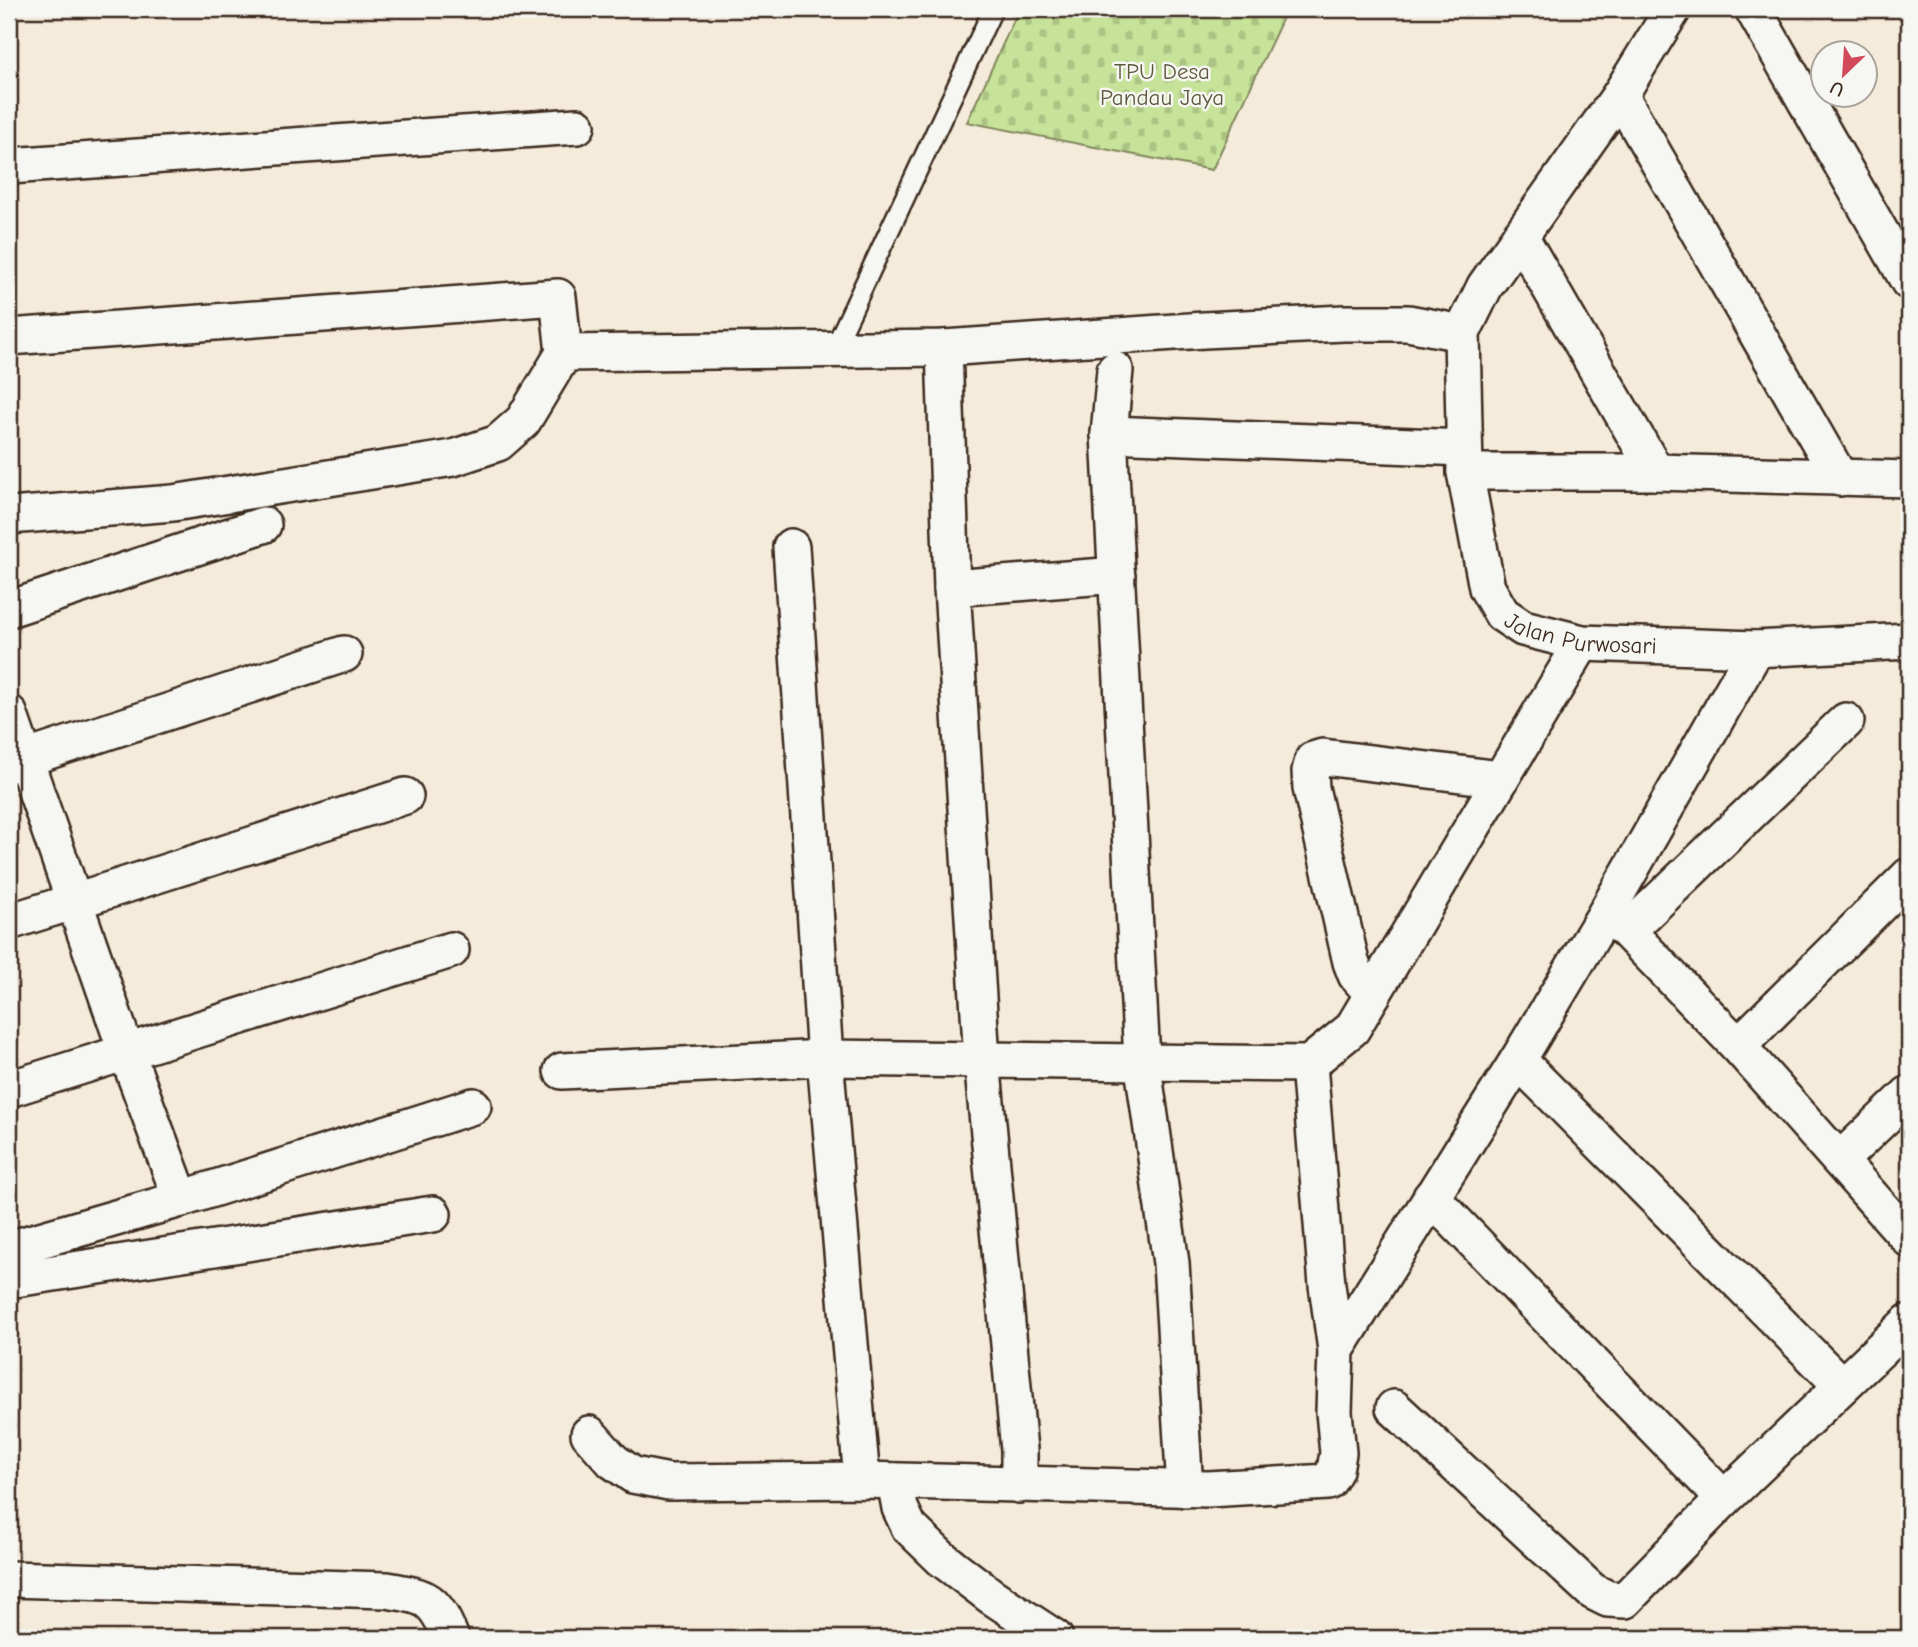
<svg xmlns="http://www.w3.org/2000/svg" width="1918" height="1647" viewBox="0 0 1918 1647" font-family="'Comic Neue',sans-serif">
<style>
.cemetery{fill:url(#cemetery-stones);stroke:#81865c;stroke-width:2}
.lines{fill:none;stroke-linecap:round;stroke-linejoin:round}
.lane-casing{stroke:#3b2a1e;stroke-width:23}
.street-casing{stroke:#3b2a1e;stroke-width:40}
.lane{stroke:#f6f6f2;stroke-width:18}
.street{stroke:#f6f6f2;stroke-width:35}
.labels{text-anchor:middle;stroke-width:5;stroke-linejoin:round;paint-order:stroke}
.park-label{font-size:23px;fill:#5e583d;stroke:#f6f6f2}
.street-label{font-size:23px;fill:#3b2a1e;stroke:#f6f6f2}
</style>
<defs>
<pattern id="cemetery-stones" width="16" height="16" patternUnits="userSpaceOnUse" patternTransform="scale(1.75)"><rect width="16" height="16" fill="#c7e39a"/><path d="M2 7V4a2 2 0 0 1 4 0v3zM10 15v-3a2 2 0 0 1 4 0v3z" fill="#acc384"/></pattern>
</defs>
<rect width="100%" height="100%" fill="#f4ebda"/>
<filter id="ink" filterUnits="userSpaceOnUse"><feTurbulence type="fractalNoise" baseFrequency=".0143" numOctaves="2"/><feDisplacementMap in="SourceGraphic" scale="14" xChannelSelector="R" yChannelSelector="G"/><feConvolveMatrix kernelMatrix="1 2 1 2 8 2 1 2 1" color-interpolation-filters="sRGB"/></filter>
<g filter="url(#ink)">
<polygon class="cemetery" points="1019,9 1287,9 1212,170 967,122"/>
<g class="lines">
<g class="lane-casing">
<polyline id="lane" points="834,349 993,9"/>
</g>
<g class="street-casing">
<g id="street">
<path id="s1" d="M1673 9 1620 95 1485 286 1462 333 1465 472 1487 588 1502 614 1523 628 1582 643 1756 649 1909 641"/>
<polyline points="1753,9 1909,282"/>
<polyline points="1620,95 1840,478"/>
<polyline points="9,166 577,126"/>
<polyline points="1520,236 1656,472"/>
<polyline points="9,337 558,297 564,353"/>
<polyline points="944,348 952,588 982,1060 1019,1450 1019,1485"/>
<polyline points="1115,370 1109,434 1142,1060 1171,1263 1185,1489"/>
<polyline points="1109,434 1464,448"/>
<polyline points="1465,472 1656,472 1909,479"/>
<polyline points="9,516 173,503 453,458 498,443 523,421 564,353 944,348 1204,330 1344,323 1408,323 1462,333"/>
<polyline points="791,547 825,1058 862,1480"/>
<polyline points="952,588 1117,575"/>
<polyline points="9,609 263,525"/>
<polyline points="9,713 126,1051 181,1199"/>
<polyline points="9,764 344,654"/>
<polyline points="1606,913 1627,931 1738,1046 1909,1239"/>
<polyline points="9,922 405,796"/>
<polyline points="1627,931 1846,721"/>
<polyline points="1373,994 1356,975 1351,962 1311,788 1310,771 1313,760 1323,757 1501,779"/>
<polyline points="1738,1046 1909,876"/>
<polyline points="1518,1060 1842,1386"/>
<polyline points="1309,1064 1327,1285 1336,1350"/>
<polyline points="562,1071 825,1058 1309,1064 1352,1029 1582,643"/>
<polyline points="9,1089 451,950"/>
<polyline points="1840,1160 1909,1094"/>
<polyline points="1431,1197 1724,1499"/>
<polyline points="9,1249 181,1199 473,1106"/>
<polyline points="9,1280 433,1214"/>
<polyline points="1394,1408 1592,1591 1608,1599 1625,1600 1724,1499 1909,1322"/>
<polyline points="589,1434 613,1461 633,1475 669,1482 862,1480 1208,1489 1328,1482 1335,1470 1338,1453 1334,1412 1336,1350 1518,1060 1606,913 1756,649"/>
<polyline points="895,1481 900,1508 909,1527 941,1558 991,1596 1055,1638"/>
<path d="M9 1579 387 1590C429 1597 434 1598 451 1638"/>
</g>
</g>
<use href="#lane" class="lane"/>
<use href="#street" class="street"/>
</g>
</g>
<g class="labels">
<g class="park-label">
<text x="1162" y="79">TPU Desa<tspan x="1162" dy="26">Pandau Jaya</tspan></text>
</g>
<g class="street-label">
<text dy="8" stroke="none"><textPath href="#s1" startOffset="758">Jalan Purwosari</textPath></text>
</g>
</g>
<rect width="1918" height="1647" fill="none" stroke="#f6f6f2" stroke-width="35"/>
<rect x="18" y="18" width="1883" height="1612" fill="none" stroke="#3b2a1e" stroke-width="2.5" filter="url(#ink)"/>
<g transform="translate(1844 74) rotate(205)"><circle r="33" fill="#f6f6f2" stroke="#aba49d" stroke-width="2"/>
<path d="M0-5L12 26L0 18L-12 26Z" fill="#d1495b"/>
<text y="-10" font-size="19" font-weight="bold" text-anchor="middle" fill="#3b2a1e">U</text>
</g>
</svg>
